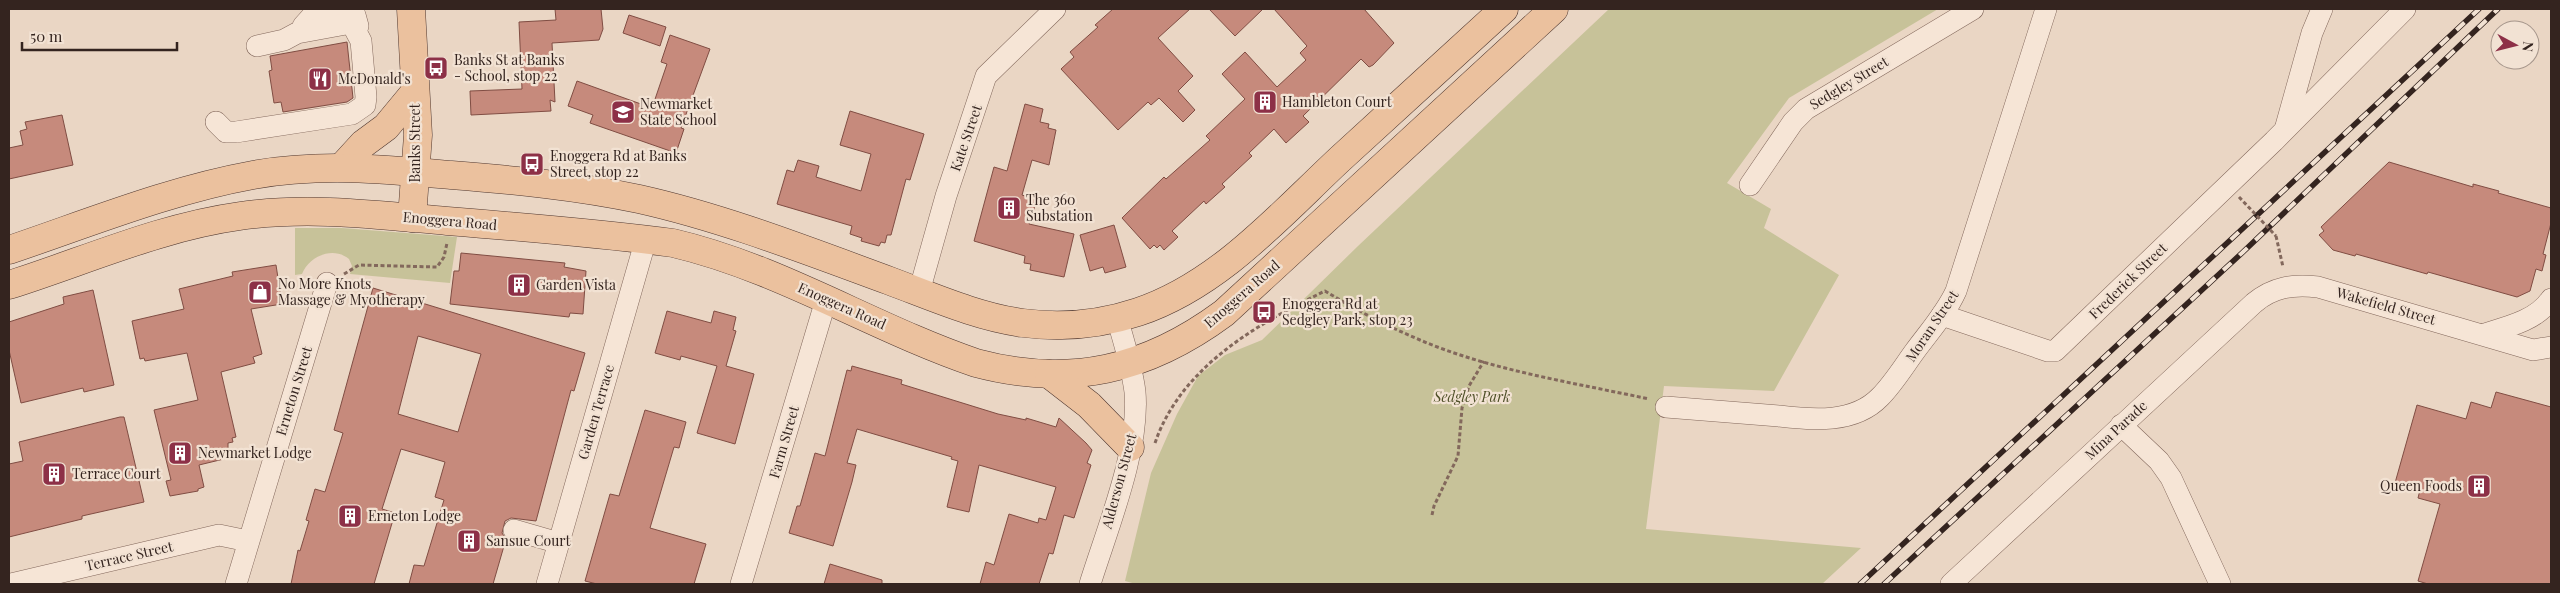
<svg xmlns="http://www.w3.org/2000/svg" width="2560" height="593" viewBox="0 0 2560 593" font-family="'Playfair Display',serif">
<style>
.green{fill:#c7c299}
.building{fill:#c68a7c;stroke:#804d43;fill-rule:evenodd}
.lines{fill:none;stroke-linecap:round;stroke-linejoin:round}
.minor-casing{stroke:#83685c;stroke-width:22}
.major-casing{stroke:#513830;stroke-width:29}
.path{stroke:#83685c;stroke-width:3;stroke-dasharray:4 2.5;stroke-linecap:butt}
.minor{stroke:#f6e5d6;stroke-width:21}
.major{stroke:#ebc19e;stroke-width:28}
.rail-casing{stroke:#34241f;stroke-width:5.5}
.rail{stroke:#f2e2d3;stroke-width:4;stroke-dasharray:11;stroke-linecap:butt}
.path-bridge{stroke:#83685c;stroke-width:3;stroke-dasharray:4 2.5;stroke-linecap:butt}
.labels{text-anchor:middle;stroke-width:4.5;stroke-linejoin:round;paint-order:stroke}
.poi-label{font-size:14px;fill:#34241f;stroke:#f2e2d3;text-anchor:start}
.street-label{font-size:14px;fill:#34241f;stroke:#f2e2d3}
.park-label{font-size:14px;font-style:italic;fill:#4e4f27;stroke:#f2e2d3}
</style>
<rect width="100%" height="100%" fill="#ead6c4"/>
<g class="green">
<polygon points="1609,9 1938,9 1789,98 1727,183 1771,209 1764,228 1839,275 1774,391 1664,386 1646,529 1861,548 1822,584 1136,584 1125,581 1151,473 1177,414 1198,376 1225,355 1262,340 1358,246"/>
<path d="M295 228H342L457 237 450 283 350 274 352 266 349 259C333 246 309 256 302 274L295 275Z"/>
</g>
<g class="building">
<polygon points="555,9 601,9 603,29 599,40 552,43 555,102 550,100 551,111 471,115 470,91 522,89 519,22 556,20"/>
<polygon points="1113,9 1190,9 1158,38 1193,76 1178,91 1195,110 1183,122 1159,98 1151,105 1148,102 1118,130 1061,69 1074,57 1070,52 1098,27 1095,25"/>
<polygon points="1209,9 1263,9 1235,36"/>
<polygon points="1274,9 1364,9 1394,43 1373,65 1369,67 1361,59 1303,116 1309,122 1286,143 1274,129 1249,153 1252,156 1222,184 1225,187 1206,204 1204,201 1172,231 1178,237 1164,250 1160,245 1157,248 1154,245 1150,249 1122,218 1164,177 1166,179 1210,140 1206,136 1245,99 1222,74 1245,52 1277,87 1306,60 1300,53 1307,46"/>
<polygon points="629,15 666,27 660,46 623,33"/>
<polygon points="670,35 710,49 681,128 684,129 676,153 590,123 593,115 568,106 577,81 652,108 667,64 661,62"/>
<polygon points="347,42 353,98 347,102 283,112 281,102 274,103 269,71 272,70 270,56"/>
<polygon points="1025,104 1043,109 1040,122 1049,124 1048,128 1056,130 1049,165 1032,160 1022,195 1037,200 1029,224 1074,234 1064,277 1030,270 1031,264 1024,263 1025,256 974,241 994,167 1007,171"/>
<polygon points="850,111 924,134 910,180 906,179 891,235 887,235 885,243 881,242 879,246 861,241 862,238 850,234 852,226 777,204 787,170 794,172 798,160 819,166 816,177 861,191 871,154 840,145"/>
<polygon points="62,115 73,165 9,179 9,148 23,145 20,131 27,129 25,122"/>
<polygon points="2389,162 2473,187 2473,184 2499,191 2498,193 2551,208 2551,223 2543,254 2546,255 2542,271 2536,269 2530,291 2517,297 2428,272 2427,274 2356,254 2355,256 2333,250 2319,235 2324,231 2321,227"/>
<polygon points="1114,225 1126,267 1105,273 1103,267 1090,271 1080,235"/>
<polygon points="461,253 565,263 564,267 586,271 583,314 570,313 569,317 450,304 454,271 459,271"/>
<polygon points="276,265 282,304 251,309 262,354 253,357 255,363 221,372 236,437 232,438 233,442 228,443 228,458 199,465 204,487 198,489 198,491 170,496 166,481 171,480 154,410 198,400 187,353 145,361 144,358 140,359 132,321 184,309 179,289 233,276 232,272"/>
<path d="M373 288 585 353 574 391 571 390 536 521 511 518 505 521 502 533 506 539 493 584H409L414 565 424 566 444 500 435 497 445 462 401 449 382 509 395 513 374 584H291L298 550 300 551 309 521 306 520 315 489 325 492 343 433 334 430ZM418 336 481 354 458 432 398 414Z"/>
<polygon points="93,290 114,385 84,392 83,388 21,403 9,350 9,322 64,304 63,297"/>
<polygon points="667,311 711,323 714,311 736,317 733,330 736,331 726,366 754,374 735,444 697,433 717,366 681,356 680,360 655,353"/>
<polygon points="852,366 902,380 901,384 998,414 1026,420 1026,418 1056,427 1059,418 1086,443 1092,450 1087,463 1091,465 1074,518 1064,515 1053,554 1049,553 1039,584 980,584 986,562 994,565 1009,514 1038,523 1039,518 1046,520 1056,487 979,465 969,512 947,507 958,461 951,459 952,457 857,429 847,463 856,465 852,482 833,546 789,533 797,506 800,506 815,453 825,456 847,370 851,371"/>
<polygon points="2496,392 2551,407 2551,584 2428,584 2418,581 2440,504 2418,498 2420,490 2395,483 2417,405 2466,419 2471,402 2491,408"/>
<polygon points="645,410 686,422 679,448 674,447 650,528 706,544 694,584 597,584 585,581 610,494 619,496"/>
<polygon points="120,417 124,417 144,502 82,516 82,519 9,537 9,464 23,461 19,442"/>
<polygon points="830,564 882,580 882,584 824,584"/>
</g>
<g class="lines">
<g class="minor-casing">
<g id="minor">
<polyline points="303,26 312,16 347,10 355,15 358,26"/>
<polyline points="216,122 226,132 236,132 352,114 365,105 366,97 361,41 353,26 346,24 297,33 284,40 257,46"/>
<polyline points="2286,126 2312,33 2322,9"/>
<polyline points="1750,185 1793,122 1806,109 1973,9"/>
<polyline points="919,292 946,196 986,76 1055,9"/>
<polyline points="1942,315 2048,351 2055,351 2274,141 2405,9"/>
<path d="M2484 334C2508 327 2537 320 2551 299"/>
<path d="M1666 407 1779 416C1812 420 1854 424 1880 397 1893 384 1904 366 1915 351 1929 332 1946 313 1956 291L2046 9"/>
<polyline points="2121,425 2159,461 2171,478 2220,584"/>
<polyline points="514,530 559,543"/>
<polyline points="11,584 219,535 248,541"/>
<polyline points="236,584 327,283"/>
<polyline points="547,584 646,239"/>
<polyline points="741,584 826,300"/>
<path d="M1090 584C1107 529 1140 450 1135 392 1132 367 1124 342 1117 318"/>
<path d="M1951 584 2254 303C2273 287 2293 284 2318 287L2533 350 2551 347"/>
</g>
</g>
<g class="major-casing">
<g id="major">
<polyline points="411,9 418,135 412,218"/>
<polyline points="342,167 363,144 386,127 415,92"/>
<path d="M9 250C89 223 170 190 253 175 319 163 384 169 451 175 514 180 577 186 639 199 724 218 808 251 890 281 933 297 978 317 1023 323 1061 328 1102 324 1138 312 1219 285 1279 216 1340 159 1394 109 1450 59 1504 9"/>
<path d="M9 285C85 261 160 227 240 216 309 206 378 215 447 221 523 227 598 233 673 243 780 268 873 328 976 363 1070 388 1147 370 1224 313L1554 9"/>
<polyline points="1049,374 1089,405 1130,447"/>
</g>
</g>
<g class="path">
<polyline points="2276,236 2283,267"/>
<polyline points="344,274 359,265 437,267 444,257 447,243"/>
<path d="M1155 443C1181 367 1257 324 1325 291 1356 310 1387 326 1420 340 1490 370 1575 383 1649 399"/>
<polyline points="1432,515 1434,506 1458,456 1462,408 1469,386 1484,361"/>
</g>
<use href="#minor" class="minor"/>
<use href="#major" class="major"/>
<g class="rail-casing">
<g id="rail">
<polyline points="1860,584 2479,9"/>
<polyline points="1884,584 2243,252 2498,9"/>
</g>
</g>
<use href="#rail" class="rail"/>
<polyline class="path-bridge" points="2239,197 2276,236"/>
</g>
<defs>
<g id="bus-square" transform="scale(1.25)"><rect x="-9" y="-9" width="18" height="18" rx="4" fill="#8d3047" stroke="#f2e2d3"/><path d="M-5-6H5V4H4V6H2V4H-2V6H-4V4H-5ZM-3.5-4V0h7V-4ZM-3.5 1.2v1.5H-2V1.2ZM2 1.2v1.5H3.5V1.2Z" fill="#fff"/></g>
<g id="restaurant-square" transform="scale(1.25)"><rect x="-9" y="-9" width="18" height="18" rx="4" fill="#8d3047" stroke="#f2e2d3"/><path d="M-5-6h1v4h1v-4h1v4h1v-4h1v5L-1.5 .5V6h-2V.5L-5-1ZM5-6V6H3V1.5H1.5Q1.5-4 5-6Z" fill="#fff"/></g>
<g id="building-square" transform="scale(1.25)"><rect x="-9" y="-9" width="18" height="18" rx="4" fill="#8d3047" stroke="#f2e2d3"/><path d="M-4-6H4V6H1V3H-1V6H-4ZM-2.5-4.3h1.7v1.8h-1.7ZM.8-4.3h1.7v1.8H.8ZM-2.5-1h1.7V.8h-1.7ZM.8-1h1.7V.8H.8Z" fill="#fff"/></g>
<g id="school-square" transform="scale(1.25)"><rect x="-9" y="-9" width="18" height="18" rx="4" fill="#8d3047" stroke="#f2e2d3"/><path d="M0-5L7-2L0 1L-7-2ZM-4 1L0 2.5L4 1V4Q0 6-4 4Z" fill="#fff"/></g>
<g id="shop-square" transform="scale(1.25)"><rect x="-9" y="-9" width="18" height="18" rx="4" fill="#8d3047" stroke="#f2e2d3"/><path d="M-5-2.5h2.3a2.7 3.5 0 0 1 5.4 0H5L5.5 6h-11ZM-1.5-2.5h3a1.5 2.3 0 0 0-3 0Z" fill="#fff"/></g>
</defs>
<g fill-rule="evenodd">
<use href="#bus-square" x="436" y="68"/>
<use href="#restaurant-square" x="320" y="79"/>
<use href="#building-square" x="1265" y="102"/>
<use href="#school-square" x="623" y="112"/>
<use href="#bus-square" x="532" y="164"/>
<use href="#building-square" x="1009" y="208"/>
<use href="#building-square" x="519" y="285"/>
<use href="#shop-square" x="260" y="292"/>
<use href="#bus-square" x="1264" y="312"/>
<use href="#building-square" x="180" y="453"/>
<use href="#building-square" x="54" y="474"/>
<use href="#building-square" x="2479" y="486"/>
<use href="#building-square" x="350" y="516"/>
<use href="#building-square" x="469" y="541"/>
</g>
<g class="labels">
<g class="poi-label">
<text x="454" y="65">Banks St at Banks<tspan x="454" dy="16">- School, stop 22</tspan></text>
<text x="338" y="84">McDonald's</text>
<text x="1282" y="107">Hambleton Court</text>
<text x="640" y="109">Newmarket<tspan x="640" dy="16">State School</tspan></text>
<text x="550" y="161">Enoggera Rd at Banks<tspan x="550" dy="16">Street, stop 22</tspan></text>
<text x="1026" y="205">The 360<tspan x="1026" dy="16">Substation</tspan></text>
<text x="278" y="289">No More Knots<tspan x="278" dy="16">Massage &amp; Myotherapy</tspan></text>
<text x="536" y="290">Garden Vista</text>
<text x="1282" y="309">Enoggera Rd at<tspan x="1282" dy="16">Sedgley Park, stop 23</tspan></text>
<text x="198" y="458">Newmarket Lodge</text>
<text x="72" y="479">Terrace Court</text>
<text x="2462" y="491" text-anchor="end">Queen Foods</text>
<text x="368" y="521">Erneton Lodge</text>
<text x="486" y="546">Sansue Court</text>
</g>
<g class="street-label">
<text transform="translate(1849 83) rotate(-31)" y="5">Sedgley Street</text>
<text transform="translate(966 138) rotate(-71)" y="5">Kate Street</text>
<text transform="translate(415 143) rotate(-90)" y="5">Banks Street</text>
<text transform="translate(450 221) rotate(5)" y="5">Enoggera Road</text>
<text transform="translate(2128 281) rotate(-44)" y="5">Frederick Street</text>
<text transform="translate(1242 294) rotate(-41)" y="5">Enoggera Road</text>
<text transform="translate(842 306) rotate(24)" y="5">Enoggera Road</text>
<text transform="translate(2386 306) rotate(16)" y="5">Wakefield Street</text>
<text transform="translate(1932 326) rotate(-56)" y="5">Moran Street</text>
<text transform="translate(294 391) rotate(-73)" y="5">Erneton Street</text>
<text transform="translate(596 412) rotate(-74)" y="5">Garden Terrace</text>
<text transform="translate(2116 430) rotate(-43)" y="5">Mina Parade</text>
<text transform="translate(784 442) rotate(-74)" y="5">Farm Street</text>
<text transform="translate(1119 481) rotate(-75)" y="5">Alderson Street</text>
<text transform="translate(129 556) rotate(-13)" y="5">Terrace Street</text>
</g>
<g class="park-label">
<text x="1472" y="402">Sedgley Park</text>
</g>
</g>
<rect width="2560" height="593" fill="none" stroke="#34241f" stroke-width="20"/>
<g transform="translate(2515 45) rotate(97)"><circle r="24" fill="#f2e2d3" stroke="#a6968b"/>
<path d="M0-4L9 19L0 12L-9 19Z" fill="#8d3047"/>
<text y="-8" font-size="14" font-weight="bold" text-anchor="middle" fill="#34241f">N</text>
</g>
<path d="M22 42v8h155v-8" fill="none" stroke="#34241f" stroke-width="2.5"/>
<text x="30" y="42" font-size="15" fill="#34241f" stroke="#f2e2d3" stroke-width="4" paint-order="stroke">50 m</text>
</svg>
